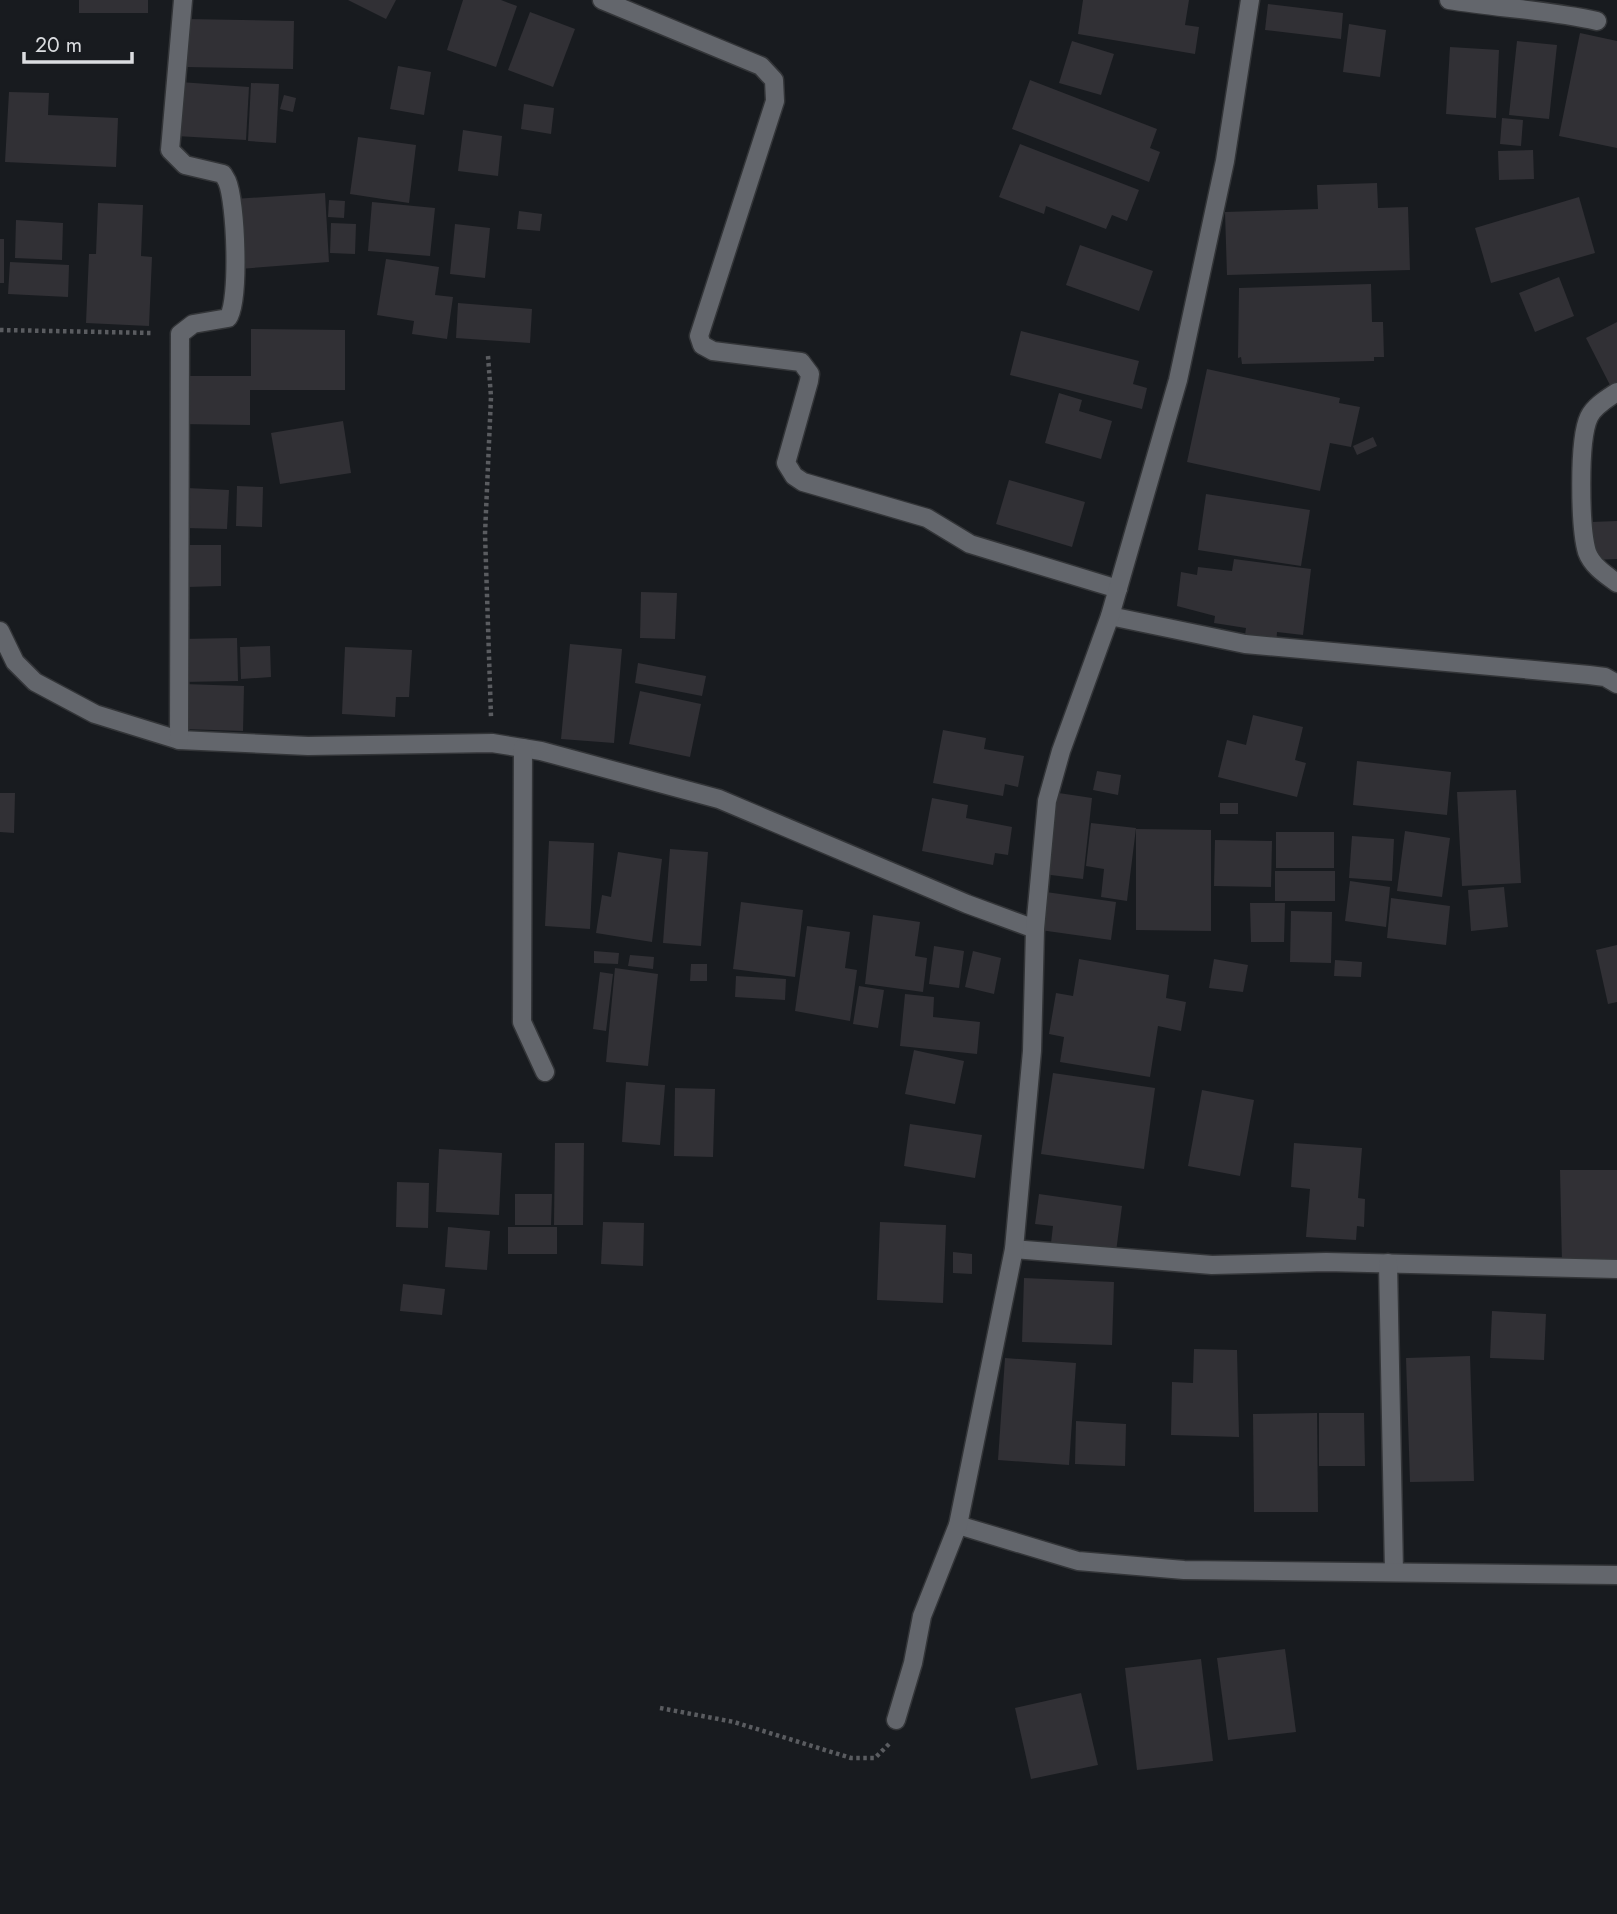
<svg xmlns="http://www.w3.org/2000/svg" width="1617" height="1914" viewBox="0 0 1617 1914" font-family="Jost,sans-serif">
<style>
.building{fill:#313035}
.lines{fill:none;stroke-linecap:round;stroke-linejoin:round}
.minor-casing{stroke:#333538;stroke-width:21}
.path{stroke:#5a5c60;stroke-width:4.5;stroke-dasharray:3.5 3.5;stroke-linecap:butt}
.minor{stroke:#63666c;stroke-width:18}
</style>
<rect width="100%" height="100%" fill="#181b1f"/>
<g class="building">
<rect x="79" y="0" width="69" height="13"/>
<polygon points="348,0 396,0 386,19"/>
<polygon points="463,0 501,0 517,6 496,67 447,50"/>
<polygon points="1083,0 1189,0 1185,25 1199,27 1195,54 1078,34"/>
<polygon points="1268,4 1343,13 1341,39 1265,30"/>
<polygon points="530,12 575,29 553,87 508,70"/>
<polygon points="187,19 294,21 293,69 186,67"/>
<polygon points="1349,24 1386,30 1380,77 1343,72"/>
<polygon points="1580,33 1617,41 1617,148 1559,136"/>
<polygon points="1072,41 1114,54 1101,95 1059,83"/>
<polygon points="1517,41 1557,45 1549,119 1509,115"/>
<polygon points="1450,47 1499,50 1496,118 1446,114"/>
<polygon points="398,66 431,72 424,115 390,109"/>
<polygon points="1030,80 1157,129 1150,148 1160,152 1149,182 1012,129"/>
<polygon points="180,82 249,87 246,140 176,136"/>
<polygon points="251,83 279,84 276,143 248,141"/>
<polygon points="9,92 49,93 48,115 118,118 116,167 5,162"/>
<polygon points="284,95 296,98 293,112 280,109"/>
<polygon points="524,104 554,108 551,134 521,129"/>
<polygon points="1502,118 1523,120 1521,146 1500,144"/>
<polygon points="463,130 502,136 498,176 458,171"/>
<polygon points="358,137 416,145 409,203 350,194"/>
<polygon points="1020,144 1139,190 1127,221 1112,215 1106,229 1046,206 1044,214 999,197"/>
<polygon points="1533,150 1534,179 1499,180 1498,151"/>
<polygon points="1377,183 1378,208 1408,207 1410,270 1227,275 1225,212 1318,209 1317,185"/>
<polygon points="325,193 329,262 239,269 234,199"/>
<polygon points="1579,197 1595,253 1491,283 1475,228"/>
<polygon points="329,200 345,201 344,218 328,217"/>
<polygon points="372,202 435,208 430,256 368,251"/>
<polygon points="98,203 143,205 141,256 152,257 149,326 86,323 89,254 96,254"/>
<polygon points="519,211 542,214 540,231 517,229"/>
<polygon points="16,220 63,223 62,260 15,258"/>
<polygon points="331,223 356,224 355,254 330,253"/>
<polygon points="455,224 490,228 485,278 450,274"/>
<rect x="0" y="239" width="4" height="44"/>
<polygon points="1080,245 1153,271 1139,311 1066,285"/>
<polygon points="386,259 439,267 435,295 453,297 447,339 412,334 414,321 377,315"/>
<polygon points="10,262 69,265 68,297 8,294"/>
<polygon points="1559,277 1574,316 1535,332 1519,293"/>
<polygon points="1371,284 1372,322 1383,322 1384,357 1374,357 1374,361 1242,364 1241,357 1238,358 1239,288"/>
<polygon points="458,303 532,309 530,343 456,338"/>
<polygon points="1617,322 1617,382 1610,385 1586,338"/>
<polygon points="251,329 345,330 345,390 250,390 250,425 180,424 179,376 251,376"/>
<polygon points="1021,331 1139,361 1133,384 1147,388 1142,409 1010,375"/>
<polygon points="1207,369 1340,398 1339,403 1360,407 1351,447 1330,443 1320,491 1187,462"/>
<polygon points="1059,393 1082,400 1079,411 1112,421 1101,459 1045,443"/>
<polygon points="343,421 351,473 280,484 271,433"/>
<polygon points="1373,437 1377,446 1357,455 1353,446"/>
<polygon points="1009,480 1085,502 1072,547 996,524"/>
<polygon points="237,486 263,487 262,527 236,526"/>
<polygon points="187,488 229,490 227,529 185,528"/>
<polygon points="1206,494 1310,510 1301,566 1198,550"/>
<polygon points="1617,521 1617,559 1592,560 1591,522"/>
<polygon points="188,545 221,545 221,586 188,587"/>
<polygon points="1234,559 1311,569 1303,635 1277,632 1276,646 1244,642 1246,628 1214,623 1215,616 1177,606 1181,572 1197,575 1198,567 1232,571"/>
<polygon points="641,592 677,593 675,639 640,638"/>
<polygon points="237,638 238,681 182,682 181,639"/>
<polygon points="570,644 622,649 614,743 561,739"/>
<polygon points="270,646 271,677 241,679 240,647"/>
<polygon points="345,647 412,650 409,697 396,697 395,717 342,714"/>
<polygon points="638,663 706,676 702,696 635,683"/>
<polygon points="184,684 244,686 243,731 183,729"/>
<polygon points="640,691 701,704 690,757 629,744"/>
<polygon points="1253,715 1303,727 1295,760 1306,763 1297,797 1218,777 1227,740 1246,745"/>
<polygon points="943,730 986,738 984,749 1024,756 1018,787 1005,784 1003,796 933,783"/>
<polygon points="1357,761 1451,772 1447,815 1353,805"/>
<polygon points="1097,771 1121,775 1118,795 1093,790"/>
<polygon points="1516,790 1521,883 1462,886 1457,792"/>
<polygon points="1052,792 1092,798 1083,879 1043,874"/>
<polygon points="0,793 15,793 14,833 0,832"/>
<polygon points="932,798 968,805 966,818 1012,827 1008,855 995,853 993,865 922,851"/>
<rect x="1220" y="803" width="18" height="11"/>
<polygon points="1091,823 1136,828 1127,901 1101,897 1104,869 1086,866"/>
<polygon points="1136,829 1211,830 1211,931 1136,930"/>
<polygon points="1405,831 1450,838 1442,897 1397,891"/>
<rect x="1276" y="832" width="58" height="36"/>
<polygon points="1352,836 1394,839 1392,881 1349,878"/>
<polygon points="1215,840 1272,841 1271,887 1214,886"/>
<polygon points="549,841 594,843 590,929 545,926"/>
<polygon points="670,849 708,852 701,946 663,943"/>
<polygon points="618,852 662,859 652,942 596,933 602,895 611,897"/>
<rect x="1275" y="871" width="60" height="30"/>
<polygon points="1350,881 1390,887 1386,927 1345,921"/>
<polygon points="1504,887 1508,927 1471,931 1468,890"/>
<polygon points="1046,892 1116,902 1111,940 1040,930"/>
<polygon points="1391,898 1450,906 1446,945 1387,938"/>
<polygon points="741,902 803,910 795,977 733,969"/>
<polygon points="1250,903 1285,903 1284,942 1251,942"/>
<polygon points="1291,911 1332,912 1331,963 1290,962"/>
<polygon points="873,915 920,922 915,956 927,958 923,992 865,984"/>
<polygon points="807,926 850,932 845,968 857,970 850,1021 795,1011"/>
<polygon points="1617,945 1617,1002 1608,1004 1596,950"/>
<polygon points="934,946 964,951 959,988 929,984"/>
<polygon points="594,951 619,953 618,964 594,963"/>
<polygon points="973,951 1001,958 994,994 965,987"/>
<polygon points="630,955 654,957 653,969 628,966"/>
<polygon points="1079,959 1169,975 1166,998 1186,1002 1181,1031 1158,1026 1150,1077 1060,1062 1064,1037 1049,1034 1056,993 1073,996"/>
<polygon points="1214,959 1248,965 1243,992 1209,988"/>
<polygon points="1335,960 1362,962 1361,977 1334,976"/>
<polygon points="691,964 707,964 707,981 690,981"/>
<polygon points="615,968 658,974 648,1066 606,1062"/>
<polygon points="600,972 613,974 606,1031 593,1029"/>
<polygon points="736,976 786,979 785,1000 735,997"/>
<polygon points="859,986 884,990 878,1028 853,1024"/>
<polygon points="905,994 934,997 933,1017 980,1022 977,1054 900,1046"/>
<polygon points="914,1050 964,1061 955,1104 905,1094"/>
<polygon points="1053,1073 1155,1088 1144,1169 1041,1154"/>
<polygon points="626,1082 665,1085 660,1145 622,1142"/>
<polygon points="675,1088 715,1089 713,1157 674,1156"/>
<polygon points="1202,1090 1254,1100 1240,1176 1188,1166"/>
<polygon points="910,1124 982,1135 975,1178 904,1166"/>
<polygon points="555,1143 584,1143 583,1225 554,1225"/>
<polygon points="1294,1143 1362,1148 1358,1198 1365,1199 1364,1227 1357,1226 1356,1240 1306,1237 1310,1189 1291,1187"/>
<polygon points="439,1149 502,1153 499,1215 436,1212"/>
<polygon points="1560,1170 1617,1170 1617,1262 1562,1263"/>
<polygon points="397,1182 429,1183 428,1228 396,1227"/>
<polygon points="515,1194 552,1194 551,1225 515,1225"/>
<polygon points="1039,1194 1122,1206 1116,1252 1051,1243 1053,1226 1035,1224"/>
<polygon points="603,1222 644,1223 643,1266 601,1264"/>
<polygon points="880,1222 946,1225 943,1303 877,1300"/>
<polygon points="448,1227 490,1231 487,1270 445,1267"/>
<rect x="508" y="1227" width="49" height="27"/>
<polygon points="953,1252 972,1254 972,1274 953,1273"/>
<polygon points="1024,1278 1114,1282 1112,1345 1022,1342"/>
<polygon points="403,1284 445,1289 442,1315 400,1311"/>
<polygon points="1492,1311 1546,1314 1544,1360 1490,1358"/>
<polygon points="1194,1349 1237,1350 1239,1437 1171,1435 1172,1382 1193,1383"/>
<polygon points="1470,1356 1474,1481 1410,1482 1406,1358"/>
<polygon points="1005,1358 1076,1363 1069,1465 998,1460"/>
<polygon points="1317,1413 1318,1512 1254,1512 1253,1414"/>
<polygon points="1319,1413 1364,1413 1365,1466 1319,1466"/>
<polygon points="1076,1421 1126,1424 1125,1466 1075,1464"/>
<polygon points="1285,1649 1296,1732 1228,1740 1217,1658"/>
<polygon points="1201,1659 1213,1761 1137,1770 1125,1668"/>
<polygon points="1081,1693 1098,1765 1031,1779 1015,1708"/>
</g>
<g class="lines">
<g class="minor-casing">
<g id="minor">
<polyline points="602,0 761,66 774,80 775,101 699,336 702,345 713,351 801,362 810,374 809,381 786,463 794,476 803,482 927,518 970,544 1118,589"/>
<path d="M1449 0C1498 8 1548 10 1597 21"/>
<path d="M1617 392C1608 398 1594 406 1589 417 1578 440 1580 528 1587 552 1592 566 1606 575 1617 583"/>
<polyline points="1110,616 1245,644 1589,675 1605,677 1617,684"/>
<polyline points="0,631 15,662 35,682 95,714 179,740 308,746 492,743 541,751 719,799 967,904 1035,929"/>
<path d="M179 740 180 334 193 324 228 318C240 301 236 201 227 181L223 174 185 165 170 150 183 0"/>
<polyline points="523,748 522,1022 545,1072"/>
<polyline points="1014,1249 1212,1265 1326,1262 1617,1269"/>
<polyline points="1388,1263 1394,1572"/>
<polyline points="958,1525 1078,1561 1184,1570 1617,1575"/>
<polyline points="896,1720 913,1663 922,1616 958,1525 1014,1249 1032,1051 1035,929 1047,801 1061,751 1110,616 1178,380 1225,161 1250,0"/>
</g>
</g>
<g class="path">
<polyline points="0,330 153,333"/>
<polyline points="488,356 491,397 485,534 491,717"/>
<polyline points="660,1708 734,1722 851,1758 875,1758 889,1744"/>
</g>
<use href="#minor" class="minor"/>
</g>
<path d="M24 52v10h108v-10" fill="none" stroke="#dbdde0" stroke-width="3.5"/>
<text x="35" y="52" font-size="21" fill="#dbdde0" stroke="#181b1f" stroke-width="5" paint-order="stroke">20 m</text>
</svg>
